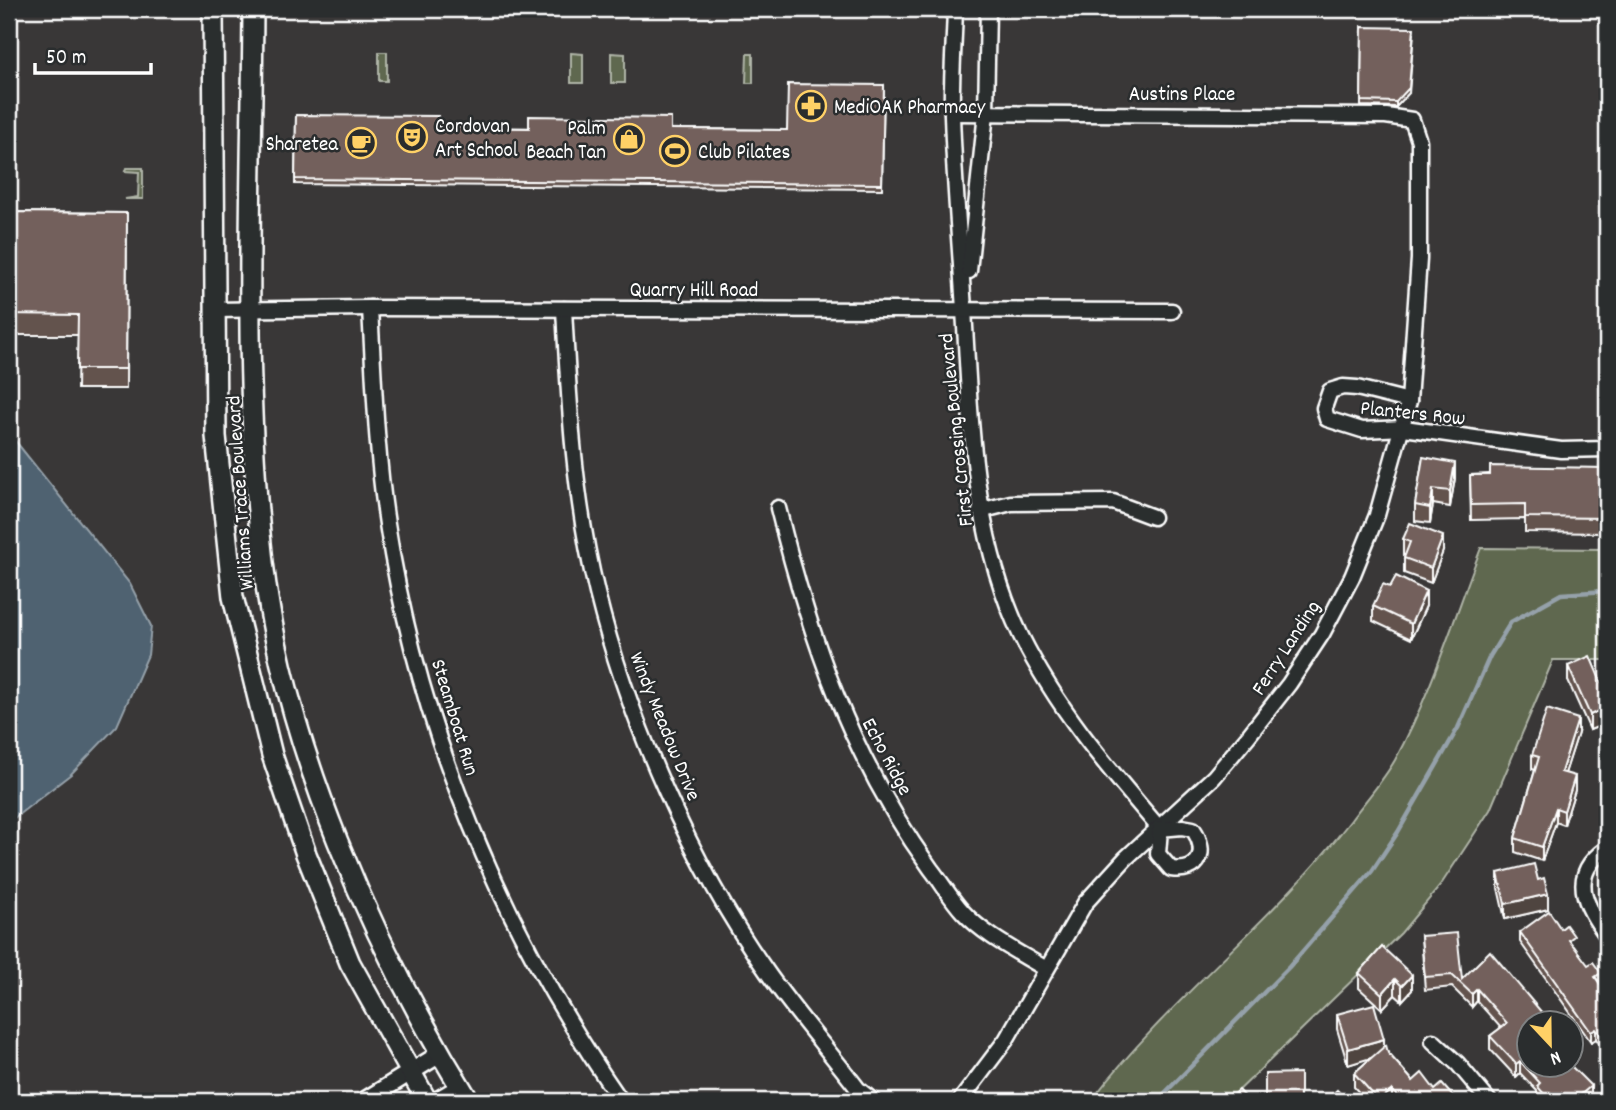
<svg xmlns="http://www.w3.org/2000/svg" width="1616" height="1110" viewBox="0 0 1616 1110" font-family="Dekko,sans-serif">
<style>
.green{fill:#5f684f;stroke:#afb4a7;stroke-width:2}
.water{fill:#4f6271;stroke:#95a1aa;stroke-width:2}
.lines{fill:none;stroke-linecap:round;stroke-linejoin:round}
.stream{stroke:#95a1aa;stroke-width:4.5}
.minor-casing{stroke:#fff;stroke-width:19}
.tertiary-casing{stroke:#fff;stroke-width:21}
.secondary-casing{stroke:#fff;stroke-width:24}
.minor{stroke:#2a2d2e;stroke-width:14}
.tertiary{stroke:#2a2d2e;stroke-width:16}
.secondary{stroke:#2a2d2e;stroke-width:19}
.wall{fill:#63534e;stroke:#fff;stroke-width:2}
.shaded-wall{fill:#504440;stroke:#fff;stroke-width:2}
.building{fill:#73615b;stroke:#fff;stroke-width:2}
.labels{text-anchor:middle;stroke-width:5;stroke-linejoin:round;paint-order:stroke}
.street-label{font-size:21px;fill:#fff;stroke:#2a2d2e}
.poi-label{font-size:21px;fill:#fff;stroke:#2a2d2e;text-anchor:start}
</style>
<rect width="100%" height="100%" fill="#393737"/>
<filter id="ink" filterUnits="userSpaceOnUse"><feTurbulence type="fractalNoise" baseFrequency=".0143" numOctaves="2"/><feDisplacementMap in="SourceGraphic" scale="14" xChannelSelector="R" yChannelSelector="G"/><feConvolveMatrix kernelMatrix="1 2 1 2 8 2 1 2 1" color-interpolation-filters="sRGB"/></filter>
<g filter="url(#ink)">
<g class="green">
<rect x="379" y="52" width="8" height="29"/>
<polygon points="571,53 583,54 583,83 571,83"/>
<polygon points="611,53 625,54 625,83 611,83"/>
<polygon points="747,54 753,54 753,83 746,83"/>
<polygon points="126,168 143,168 143,199 125,199 138,197 139,172 125,171"/>
<path d="M1481 548 1607 549V660H1553L1490 810 1440 886 1401 933 1228 1101H1091C1168 1000 1273 922 1351 820 1365 801 1383 781 1395 760 1431 694 1454 618 1481 548Z"/>
</g>
<polygon class="water" points="9,433 130,584 151,626 148,655 117,726 71,774 9,822"/>
<g class="lines">
<polyline class="stream" points="1157,1101 1289,967 1372,871 1398,832 1458,728 1490,656 1511,622 1561,594 1607,591"/>
<g class="minor-casing">
<g id="minor">
<path d="M955 9C954 44 951 80 952 115 954 180 960 245 964 310 971 421 972 534 1021 636 1057 709 1108 768 1160 829"/>
<polyline points="952,113 1386,116 1412,120 1419,141 1419,259 1409,401 1377,515 1352,577 1322,634 1289,684 1249,735 1214,777 1126,858 1085,903 1006,1040 960,1101"/>
<polyline points="969,271 986,113 988,9"/>
<path d="M370 308C374 380 376 452 387 524 419 732 501 928 621 1101"/>
<path d="M564 309C569 404 574 500 597 593 628 719 692 866 767 972 795 1012 828 1050 858 1089L873 1101"/>
<polyline points="215,310 370,308 1172,311"/>
<polyline points="1409,401 1357,388 1343,387 1330,391 1324,408 1327,419 1362,430 1404,428 1561,450 1607,449"/>
<path d="M778 508C810 638 851 759 931 869 942 883 951 899 963 912 985 936 1018 952 1046 969"/>
<polyline points="980,511 1011,503 1113,502 1153,517"/>
<path d="M1182 827 1193 829C1208 851 1201 873 1171 869L1158 854 1160 829Z"/>
<path d="M1607 848C1568 875 1584 904 1607 936"/>
<polyline points="1433,1041 1458,1064 1489,1101"/>
</g>
</g>
<g class="tertiary-casing">
<g id="tertiary">
<polyline points="364,1101 440,1054"/>
<polyline points="436,1101 460,1087"/>
</g>
</g>
<g class="secondary-casing">
<g id="secondary">
<polyline points="213,9 216,436 233,597 272,755 306,854 350,963 427,1101"/>
<path d="M253 9C252 192 242 379 263 562 283 742 374 948 469 1101"/>
</g>
</g>
<use href="#minor" class="minor"/>
<use href="#tertiary" class="tertiary"/>
<use href="#secondary" class="secondary"/>
</g>
<g class="wall">
<polygon points="1362,27 1409,93 1396,107 1361,106"/>
<polygon points="884,85 882,189 295,184 296,115 438,127 787,130"/>
<polygon points="9,212 127,213 126,389 77,389 78,335 9,335"/>
<polygon points="1423,457 1455,478 1450,507 1433,504 1430,523 1415,521 1415,505"/>
<polygon points="1607,468 1607,533 1525,532 1525,519 1471,520 1470,475"/>
<polygon points="1403,539 1443,551 1431,583 1404,573 1404,558 1405,555 1403,555"/>
<polygon points="1390,587 1426,606 1411,639 1373,621 1373,606"/>
<polygon points="1568,666 1601,682 1607,679 1607,723 1590,730 1568,681"/>
<polygon points="1578,733 1565,773 1575,790 1564,825 1556,822 1542,861 1515,852 1515,838 1535,770 1532,769 1532,755"/>
<polygon points="1498,873 1538,880 1548,909 1505,919 1498,888"/>
<polygon points="1520,932 1574,946 1607,994 1607,1081 1598,1070 1598,1060 1607,1053 1596,1039 1591,1042 1520,942"/>
<polygon points="1421,936 1462,979 1543,1023 1529,1023 1591,1098 1587,1101 1540,1101 1537,1098 1537,1091 1520,1073 1516,1077 1490,1049 1490,1036 1501,1028 1477,1001 1472,1007 1452,987 1425,990"/>
<polygon points="1382,947 1412,990 1402,1001 1395,995 1382,1009 1359,988 1359,973"/>
<polygon points="1337,1014 1384,1046 1388,1053 1413,1081 1435,1090 1457,1101 1367,1101 1354,1087 1354,1073 1372,1057 1348,1065 1337,1029"/>
</g>
<g class="shaded-wall">
<polygon points="1414,33 1409,93 1396,107 1396,102"/>
<polygon points="1455,463 1455,478 1450,507 1450,491"/>
<polygon points="1433,489 1433,504 1430,523 1430,508"/>
<polygon points="1443,536 1443,551 1431,583 1431,568"/>
<polygon points="1426,591 1426,606 1411,639 1411,624"/>
<polygon points="1607,707 1607,723 1590,730 1590,715"/>
<polygon points="1578,719 1578,733 1561,786 1561,772"/>
<polygon points="1575,776 1575,790 1564,825 1564,811"/>
<polygon points="1556,808 1556,822 1542,861 1542,847"/>
<polygon points="1548,894 1548,909 1505,919 1505,904"/>
<polygon points="1601,973 1601,983 1595,977"/>
<polygon points="1412,975 1412,990 1402,1001 1402,986"/>
<polygon points="1395,979 1395,995 1382,1009 1382,994"/>
<polygon points="1477,989 1477,1001 1472,1007 1472,994"/>
<polygon points="1543,1014 1543,1023 1533,1023"/>
<polygon points="1596,1029 1596,1039 1591,1042 1591,1032"/>
<polygon points="1384,1039 1384,1054 1348,1065 1348,1049"/>
<polygon points="1520,1061 1520,1073 1516,1077 1516,1064"/>
<polygon points="1591,1086 1591,1098 1587,1101 1573,1101"/>
<polygon points="1392,1090 1392,1101 1379,1101"/>
<polygon points="1550,1092 1550,1101 1546,1101 1546,1096"/>
</g>
<g class="building">
<polygon points="1362,27 1414,28 1409,88 1396,102 1361,101"/>
<polygon points="788,84 884,85 882,184 295,179 296,115 438,116 438,127 529,128 529,116 671,118 671,129 787,130"/>
<polygon points="9,212 127,213 126,369 77,369 78,315 9,314"/>
<polygon points="1423,457 1455,463 1450,491 1433,489 1430,508 1415,505"/>
<polygon points="1490,466 1607,468 1607,518 1525,517 1525,504 1471,505 1470,475 1490,475"/>
<polygon points="1410,523 1443,536 1431,568 1404,558 1410,542 1403,539"/>
<polygon points="1396,576 1426,591 1411,624 1373,606 1383,584 1390,587"/>
<polygon points="1590,656 1601,682 1607,679 1607,707 1590,715 1568,666"/>
<polygon points="1547,709 1578,719 1561,772 1575,776 1564,811 1556,808 1542,847 1515,838 1539,757 1532,755"/>
<polygon points="1534,864 1538,880 1544,878 1548,894 1505,904 1498,873"/>
<polygon points="1549,911 1561,929 1566,925 1574,936 1569,940 1588,965 1593,962 1601,973 1595,977 1607,994 1607,1043 1596,1029 1591,1032 1520,932"/>
<polygon points="1457,933 1462,979 1490,951 1543,1014 1533,1023 1529,1023 1529,1065 1570,1065 1591,1086 1573,1101 1561,1101 1550,1092 1546,1096 1537,1086 1540,1083 1520,1061 1516,1064 1490,1036 1507,1023 1477,989 1472,994 1452,975 1425,977 1421,936"/>
<polygon points="1382,947 1412,975 1402,986 1395,979 1382,994 1359,973"/>
<polygon points="1374,1004 1384,1039 1348,1049 1337,1014"/>
<polygon points="1386,1045 1388,1053 1413,1081 1422,1073 1435,1090 1442,1084 1457,1101 1401,1101 1392,1090 1379,1101 1354,1073"/>
<polygon points="1607,1053 1607,1071 1598,1060"/>
<polygon points="1300,1073 1300,1101 1265,1101 1265,1074"/>
<polygon points="1239,1090 1249,1101 1227,1101"/>
<polygon points="1337,1090 1348,1101 1325,1101"/>
</g>
</g>
<defs>
<g id="pharmacy-ring" transform="scale(1.575)"><circle r="9.5" fill="#2a2d2e" stroke="#ffd166" stroke-width="1.5"/><path d="M-2-6h4v4h4v4h-4v4h-4v-4h-4v-4h4Z" fill="#ffd166"/></g>
<g id="theatre-ring" transform="scale(1.575)"><circle r="9.5" fill="#2a2d2e" stroke="#ffd166" stroke-width="1.5"/><path d="M-5-5.5Q0-4 5-5.5V0Q5 5 0 6Q-5 5-5 0ZM-3.3-2.5H-1v1.5H-3.3ZM1-2.5H3.3v1.5H1ZM-2.8 1Q0 5.5 2.8 1Z" fill="#ffd166"/></g>
<g id="shop-ring" transform="scale(1.575)"><circle r="9.5" fill="#2a2d2e" stroke="#ffd166" stroke-width="1.5"/><path d="M-5-2.5h2.3a2.7 3.5 0 0 1 5.4 0H5L5.5 6h-11ZM-1.5-2.5h3a1.5 2.3 0 0 0-3 0Z" fill="#ffd166"/></g>
<g id="cafe-ring" transform="scale(1.575)"><circle r="9.5" fill="#2a2d2e" stroke="#ffd166" stroke-width="1.5"/><path d="M-5.5-4.5H6V0H3Q3 3.5 0 3.5H-2.5Q-5.5 3.5-5.5 0ZM3-3.2v2h1.7v-2ZM-6 4.5H4V6H-6Z" fill="#ffd166"/></g>
<g id="stadium-ring" transform="scale(1.575)"><circle r="9.5" fill="#2a2d2e" stroke="#ffd166" stroke-width="1.5"/><path d="M0-5a6.5 5 0 1 0 0 10a6.5 5 0 1 0 0-10ZM-3.5-1.8h7v3.6h-7Z" fill="#ffd166"/></g>
</defs>
<g fill-rule="evenodd">
<use href="#pharmacy-ring" x="811" y="106"/>
<use href="#theatre-ring" x="412" y="137"/>
<use href="#shop-ring" x="629" y="139"/>
<use href="#cafe-ring" x="361" y="143"/>
<use href="#stadium-ring" x="675" y="151"/>
</g>
<g class="labels">
<g class="street-label">
<text x="1182" y="100">Austins Place</text>
<text x="694" y="296">Quarry Hill Road</text>
<text transform="translate(1413 412) rotate(6)" y="7">Planters Row</text>
<text transform="translate(955 430) rotate(-96)" y="7">First Crossing Boulevard</text>
<text transform="translate(239 493) rotate(-94)" y="7">Williams Trace Boulevard</text>
<text transform="translate(1285 647) rotate(-57)" y="7">Ferry Landing</text>
<text transform="translate(456 717) rotate(73)" y="7">Steamboat Run</text>
<text transform="translate(666 726) rotate(68)" y="7">Windy Meadow Drive</text>
<text transform="translate(888 756) rotate(62)" y="7">Echo Ridge</text>
</g>
<g class="poi-label">
<text x="834" y="113">MediOAK Pharmacy</text>
<text x="435" y="132">Cordovan<tspan x="435" dy="24">Art School</tspan></text>
<text x="606" y="134" text-anchor="end">Palm<tspan x="606" dy="24">Beach Tan</tspan></text>
<text x="338" y="150" text-anchor="end">Sharetea</text>
<text x="698" y="158">Club Pilates</text>
</g>
</g>
<rect width="1616" height="1110" fill="none" stroke="#2a2d2e" stroke-width="35"/>
<rect x="18" y="18" width="1581" height="1075" fill="none" stroke="#fff" stroke-width="2.5" filter="url(#ink)"/>
<g transform="translate(1550 1044) rotate(158)"><circle r="33" fill="#2a2d2e" stroke="#7f8182" stroke-width="2"/>
<path d="M0-5L12 26L0 18L-12 26Z" fill="#ffd166"/>
<text y="-10" font-size="19" font-weight="bold" text-anchor="middle" fill="#ffffff">N</text>
</g>
<path d="M35 63v10h116v-10" fill="none" stroke="#ffffff" stroke-width="3.5"/>
<text x="46" y="63" font-size="21" fill="#ffffff" stroke="#2a2d2e" stroke-width="5" paint-order="stroke">50 m</text>
</svg>
